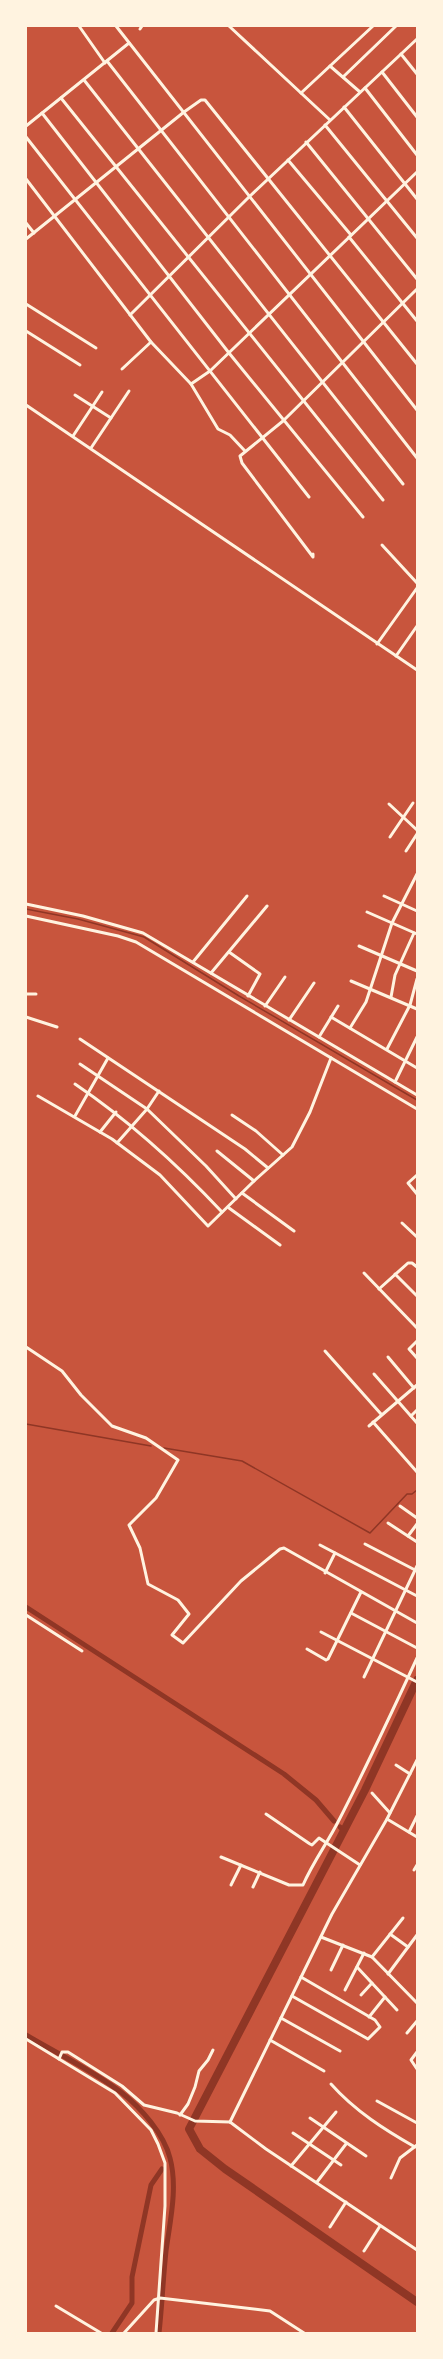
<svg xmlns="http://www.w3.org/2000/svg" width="443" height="2359" viewBox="0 0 443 2359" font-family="'Roboto Condensed',sans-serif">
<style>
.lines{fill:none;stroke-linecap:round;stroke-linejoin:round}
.stream{stroke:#8f3625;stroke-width:1.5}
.canal{stroke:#8f3625;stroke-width:5}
.river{stroke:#8f3625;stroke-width:8}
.minor{stroke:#fff3e0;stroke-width:3}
</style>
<rect width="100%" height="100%" fill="#c8553d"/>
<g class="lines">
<g class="stream">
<polyline points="26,909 78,919 144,937 239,996 417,1100"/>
<polyline points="26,1424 151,1446"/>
<polyline points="164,1448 242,1461 370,1533 407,1494 412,1494 417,1490"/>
</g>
<g class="canal">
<polyline points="26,1607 284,1774 316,1800 334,1821"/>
<polyline points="340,1827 343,1830"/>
<path d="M26 2035C58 2054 92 2070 122 2093 141 2108 164 2134 170 2158 178 2188 170 2221 166 2251 163 2279 162 2306 159 2333"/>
<polyline points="112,2333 132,2303 132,2277 151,2185 162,2169"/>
</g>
<polyline class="river" points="417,1680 365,1790 189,2129 200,2149 225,2169 417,2302"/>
<g class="minor">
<polyline points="79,26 105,63"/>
<polyline points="116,26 417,410"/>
<polyline points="229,26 330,120"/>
<polyline points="140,29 142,26"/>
<polyline points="401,54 417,74"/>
<polyline points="107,61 417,458"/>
<polyline points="330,66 360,92"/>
<polyline points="382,72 417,117"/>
<polyline points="343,77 396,26"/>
<polyline points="84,80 403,484"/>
<polyline points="365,88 417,155"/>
<polyline points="301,93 373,26"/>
<polyline points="61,98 383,500"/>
<polyline points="344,107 417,199"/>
<polyline points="42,113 229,353 363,517"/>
<polyline points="325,125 417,238"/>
<polyline points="26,126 129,43"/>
<polyline points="26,137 309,497"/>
<polyline points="306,142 417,279"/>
<polyline points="288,160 351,235"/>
<polyline points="26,179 151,342 191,384 218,429 230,435 245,451"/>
<polyline points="26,223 34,233"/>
<polyline points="349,237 417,321"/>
<polyline points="26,239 184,112 201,100 205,100 417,364"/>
<polyline points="26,304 96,348"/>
<polyline points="130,315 250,196 417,39"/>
<polyline points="26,331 80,365"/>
<polyline points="122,369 151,342"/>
<polyline points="191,384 210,371 417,172"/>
<polyline points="75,395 111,418"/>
<polyline points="26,405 417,670"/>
<polyline points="73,436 102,392"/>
<polyline points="91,448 129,391"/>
<polyline points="382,545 417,583"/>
<polyline points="313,554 313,557 242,463 240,456 283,421 417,289"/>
<polyline points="377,644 417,588"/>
<polyline points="396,656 417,626"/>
<polyline points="389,804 417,830"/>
<polyline points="390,837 413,803"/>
<polyline points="406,851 417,834"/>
<polyline points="384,896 417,911"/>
<polyline points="26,904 83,916 143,933 417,1095"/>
<polyline points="367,912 417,934"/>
<polyline points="26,916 118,936 136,942 417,1109"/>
<polyline points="359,946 417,971"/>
<polyline points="229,952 260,974 248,996"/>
<polyline points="193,962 247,896"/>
<polyline points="211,973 267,906"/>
<polyline points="351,981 417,1009"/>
<polyline points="26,994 36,994"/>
<polyline points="391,997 395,975 414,933"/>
<polyline points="265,1006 285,977"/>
<polyline points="26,1017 57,1027"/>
<polyline points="331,1017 417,1068"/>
<polyline points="289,1020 314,983"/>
<polyline points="350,1028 366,1002 392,923 417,874"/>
<polyline points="319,1037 338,1006"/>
<polyline points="80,1039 245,1149 268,1168"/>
<polyline points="387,1049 410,1005 417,979"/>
<polyline points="80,1064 147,1109 206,1166 236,1199"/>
<polyline points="395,1082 417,1037"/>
<path d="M75 1084C131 1122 176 1163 222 1212"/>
<polyline points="38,1096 112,1139 160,1175 208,1226 254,1181 292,1147 310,1112 331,1058"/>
<polyline points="232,1115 256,1131 283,1155"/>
<polyline points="75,1116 108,1058"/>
<polyline points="100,1132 116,1112"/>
<polyline points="117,1143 147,1109 159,1091"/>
<polyline points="217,1151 254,1181"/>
<polyline points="417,1175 408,1183 417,1194"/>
<polyline points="242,1193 294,1231"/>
<polyline points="229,1208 280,1245"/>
<polyline points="402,1223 417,1237"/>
<polyline points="364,1273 417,1328"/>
<polyline points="395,1274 417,1296"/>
<polyline points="379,1289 408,1263 412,1263 417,1267"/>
<polyline points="417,1341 409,1349 417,1358"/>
<polyline points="26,1347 62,1371 81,1395 112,1426 146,1438 178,1460 156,1498 129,1525 140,1548 148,1584 178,1600 189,1614 172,1635 183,1643 241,1581 280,1549 284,1548 417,1623"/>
<polyline points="325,1351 381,1414"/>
<polyline points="388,1357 414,1388"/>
<polyline points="374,1374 417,1423"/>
<polyline points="411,1416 417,1410"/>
<polyline points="373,1422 417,1472"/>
<polyline points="369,1426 417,1385"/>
<polyline points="400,1506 417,1518"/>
<polyline points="388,1523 417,1542"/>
<polyline points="408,1536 417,1524"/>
<polyline points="365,1544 417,1571"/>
<polyline points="320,1545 417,1596"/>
<polyline points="325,1573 335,1553"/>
<polyline points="351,1613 417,1648"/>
<polyline points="26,1615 82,1651"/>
<polyline points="321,1632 417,1682"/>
<polyline points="307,1649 326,1660 328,1659 361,1592"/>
<polyline points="364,1677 417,1566"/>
<polyline points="396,1765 410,1774"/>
<polyline points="372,1793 390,1813"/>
<polyline points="266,1814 310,1844 312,1845 319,1838 360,1865"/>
<polyline points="387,1819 417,1837"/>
<polyline points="409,1832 417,1816"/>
<path d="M221 1857 289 1885H303C313 1862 328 1842 339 1820 367 1766 392 1712 417 1658"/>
<polyline points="414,1870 417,1865"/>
<polyline points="231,1885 241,1865"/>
<polyline points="253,1887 260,1872"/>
<polyline points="390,1934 408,1947"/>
<polyline points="321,1937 372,1957 417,2003"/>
<polyline points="372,1957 403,1918"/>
<polyline points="357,1967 397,2010"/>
<polyline points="331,1970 343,1945"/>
<polyline points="388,1974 417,1935"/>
<polyline points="345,1990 364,1953"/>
<polyline points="361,1995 372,1983"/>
<polyline points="292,1996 368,2039 380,2027 375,2020 301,1977"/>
<polyline points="369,2017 385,1997"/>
<polyline points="281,2018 340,2051"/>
<polyline points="407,2033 417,2021"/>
<polyline points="26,2039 115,2093 151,2130 158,2144 165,2163 165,2206 156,2333"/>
<polyline points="270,2040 324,2071"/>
<polyline points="417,2052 411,2060 417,2069"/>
<polyline points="59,2059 62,2052 68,2052 122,2086 144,2105 177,2113 195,2121 230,2122"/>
<path d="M331 2084C355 2111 385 2130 415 2147"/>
<polyline points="377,2101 417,2123"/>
<polyline points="180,2115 188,2104 195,2087 199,2071 208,2060 213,2050"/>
<polyline points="310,2118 366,2156"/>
<polyline points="230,2122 332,1914 387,1819 417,1760"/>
<polyline points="230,2122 266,2149 417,2250"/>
<polyline points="293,2133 341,2165"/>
<polyline points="291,2166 336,2112"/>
<polyline points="391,2178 400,2158 417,2145"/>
<polyline points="317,2182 346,2144"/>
<polyline points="330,2227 346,2202"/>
<polyline points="364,2251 380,2226"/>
<polyline points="56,2306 101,2333"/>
<polyline points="124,2333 154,2300 160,2298 270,2311 304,2333"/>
</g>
</g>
<rect width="443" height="2359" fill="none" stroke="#fff3e0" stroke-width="54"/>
</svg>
